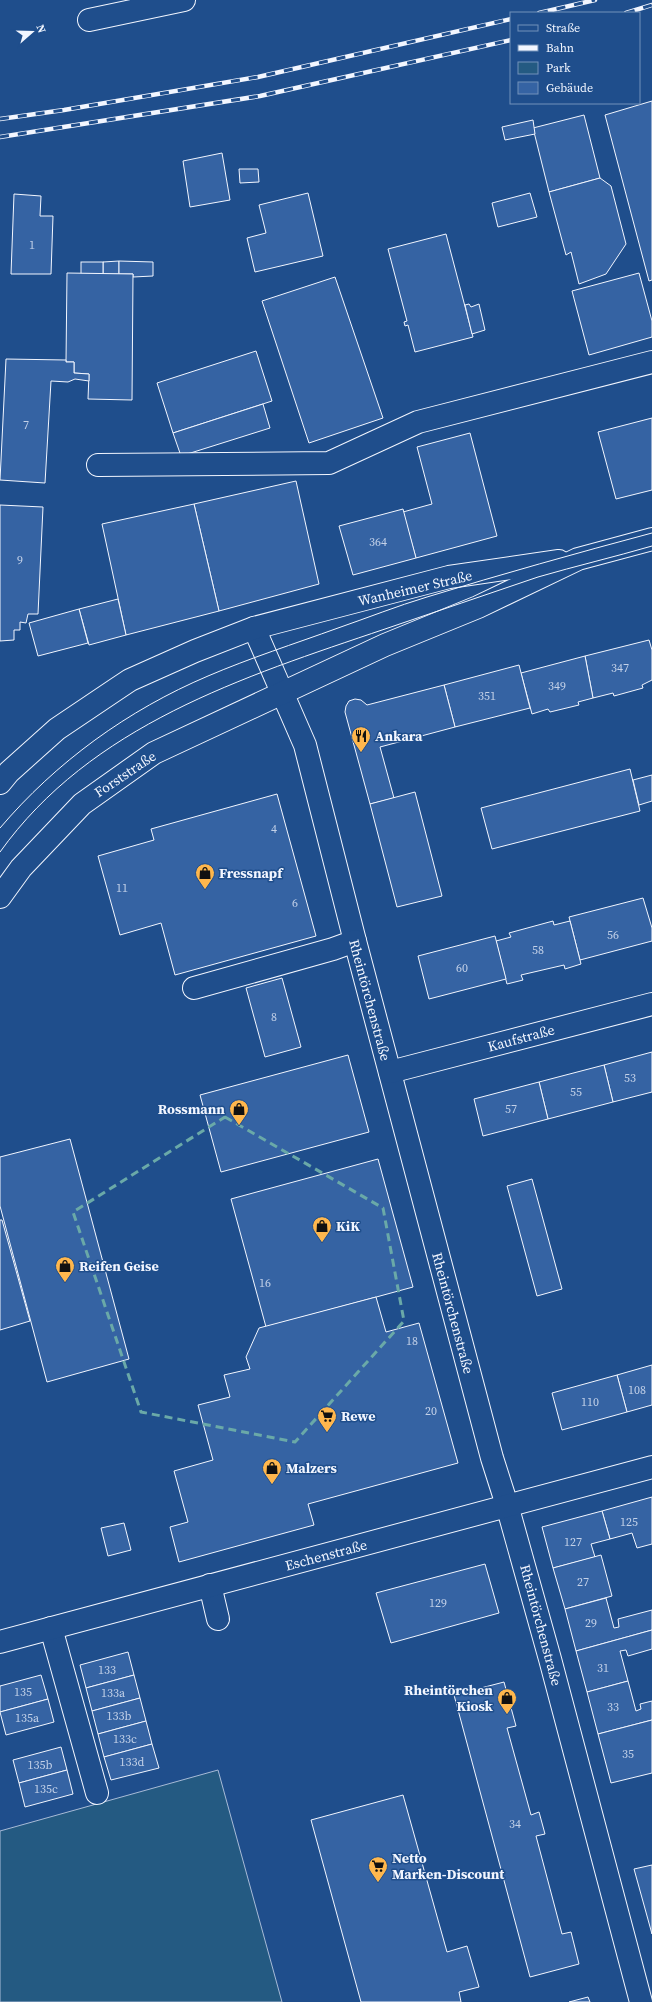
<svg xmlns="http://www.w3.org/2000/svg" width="652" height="2002" viewBox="0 0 652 2002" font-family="'Source Serif 4',serif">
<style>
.green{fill:#245a82;stroke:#a8bbd7}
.building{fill:#3563a3;stroke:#f2f6ff}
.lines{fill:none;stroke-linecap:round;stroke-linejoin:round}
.minor-casing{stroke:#f2f6ff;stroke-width:24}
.minor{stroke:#1f4e8c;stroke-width:22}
.tram{stroke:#f2f6ff;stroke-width:1}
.rail-casing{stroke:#f2f6ff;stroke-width:4.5}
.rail{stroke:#1f4e8c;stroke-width:3;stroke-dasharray:9;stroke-linecap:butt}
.marked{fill:none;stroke:#6aa9a8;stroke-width:3;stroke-dasharray:8 5;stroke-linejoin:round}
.labels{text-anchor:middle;stroke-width:3;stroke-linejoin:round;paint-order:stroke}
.number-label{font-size:12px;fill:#c3d1e8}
.street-label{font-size:14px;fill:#f2f6ff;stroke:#1f4e8c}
.poi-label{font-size:14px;font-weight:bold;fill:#f2f6ff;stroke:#1f4e8c;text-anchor:start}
</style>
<rect width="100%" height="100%" fill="#1f4e8c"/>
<polygon class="green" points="218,1770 282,2002 0,2002 0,1831"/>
<g class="building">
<polygon points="652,101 652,280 649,281 605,115"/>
<polygon points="584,115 600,178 549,192 533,128"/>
<polygon points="533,120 535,134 505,140 502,127"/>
<polygon points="222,153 230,200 190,207 183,161"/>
<polygon points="239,169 258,169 259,182 240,183"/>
<polygon points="600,178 611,186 626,244 606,274 579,284 571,252 566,255 549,192"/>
<polygon points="308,193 323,256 255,272 247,238 266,233 259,205"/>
<polygon points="530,193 537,217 498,227 492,203"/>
<polygon points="14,194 41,196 40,216 53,216 51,274 11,274"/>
<polygon points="446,234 473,337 415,352 408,325 405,326 404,322 407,321 388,249"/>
<polygon points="119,261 119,274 103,274 103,262"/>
<polygon points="119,261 153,262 153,276 133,277 133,274 119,274"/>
<rect x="81" y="262" width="22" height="12"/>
<polygon points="67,273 133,274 132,400 88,399 89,374 74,373 74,362 66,362"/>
<polygon points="639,273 652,321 652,337 589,355 572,291"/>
<polygon points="335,277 383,418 309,443 262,301"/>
<polygon points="469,304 471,307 479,304 485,330 472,334 465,305"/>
<polygon points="256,351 272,401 173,433 157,383"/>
<polygon points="6,359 66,360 66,362 74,362 74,373 89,374 89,381 75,379 68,382 51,381 45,483 0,480"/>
<polygon points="263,404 270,428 181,456 173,433"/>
<polygon points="652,418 652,490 616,499 598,432"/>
<polygon points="470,433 497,536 416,558 403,512 432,504 417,447"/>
<polygon points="296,481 319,584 219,611 194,504"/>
<polygon points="194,504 219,611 126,635 102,524"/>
<polygon points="0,505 43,507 38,614 28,614 26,623 20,622 20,630 14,630 14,640 0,641"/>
<polygon points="403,509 416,558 353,575 339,526"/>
<polygon points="118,599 126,635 89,645 79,609"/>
<polygon points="79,609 88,643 38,656 29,623"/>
<polygon points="649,640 652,650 652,680 642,685 643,688 614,696 613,693 593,698 585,656"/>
<polygon points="585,656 593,698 578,702 579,705 550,712 548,709 532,714 521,673"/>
<polygon points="519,665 530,708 455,727 444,685"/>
<polygon points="444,685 455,727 380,747 394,798 370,804 345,712 346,706 349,701 355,699 361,700 367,705"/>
<polygon points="630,769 640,811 492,849 481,808"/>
<polygon points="652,775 652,801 639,805 633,780"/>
<polygon points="415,792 442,896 397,907 370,804"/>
<polygon points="277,794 316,936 175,975 161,923 120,935 98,856 154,840 151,829"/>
<polygon points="643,898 652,928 652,941 580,960 569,917"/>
<polygon points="553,921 554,925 570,921 581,964 565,969 564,965 521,975 523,980 507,984 496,941 511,937 509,933"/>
<polygon points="495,936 506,979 429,999 418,956"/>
<polygon points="282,978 301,1047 265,1057 246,988"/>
<polygon points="652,1052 652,1092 613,1102 604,1065"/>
<polygon points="348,1055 369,1132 221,1172 200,1095"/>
<polygon points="604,1065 613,1102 548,1119 539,1082"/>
<polygon points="539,1082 548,1119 483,1136 474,1099"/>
<polygon points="70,1139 129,1359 47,1382 0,1206 0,1157"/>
<polygon points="378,1159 413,1287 266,1327 231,1199"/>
<polygon points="532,1179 562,1289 537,1296 507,1186"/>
<polygon points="0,1220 2,1220 30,1321 0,1330"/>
<polygon points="376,1297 386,1332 419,1323 458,1463 308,1504 314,1525 179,1562 170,1527 188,1522 174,1471 213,1460 198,1405 230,1397 224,1375 250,1369 246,1357 259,1328"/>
<polygon points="652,1365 652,1405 627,1412 617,1375"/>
<polygon points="617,1375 627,1412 562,1430 552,1393"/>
<polygon points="652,1497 652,1544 637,1548 632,1533 610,1539 602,1511"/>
<polygon points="602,1511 610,1539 591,1544 595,1557 553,1568 542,1527"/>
<polygon points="124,1523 131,1550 108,1556 101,1528"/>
<polygon points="601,1555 612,1596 565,1609 553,1568"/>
<polygon points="485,1564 499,1613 391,1643 376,1593"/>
<polygon points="606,1598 614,1628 619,1627 618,1619 652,1610 652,1630 576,1651 565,1609"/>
<polygon points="652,1630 652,1649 628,1656 626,1650 620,1651 628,1681 587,1692 576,1651"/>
<polygon points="128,1652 134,1675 86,1688 80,1665"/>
<polygon points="41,1675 48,1699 0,1712 0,1686"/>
<polygon points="134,1675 140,1698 92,1711 86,1688"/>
<polygon points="628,1681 636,1711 641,1709 640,1704 652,1701 652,1720 598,1734 587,1692"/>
<polygon points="504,1682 516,1726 507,1728 531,1815 539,1812 545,1834 536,1836 562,1934 571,1932 579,1964 530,1977 454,1695"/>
<polygon points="140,1698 146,1721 98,1734 92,1711"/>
<polygon points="48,1699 54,1722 6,1735 0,1712"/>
<polygon points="652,1720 652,1773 611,1783 598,1734"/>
<polygon points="146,1721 152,1744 104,1757 98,1734"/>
<polygon points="152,1744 159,1768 111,1780 104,1757"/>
<polygon points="61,1747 67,1770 19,1783 13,1760"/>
<polygon points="67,1770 73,1794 25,1807 19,1783"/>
<polygon points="403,1795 447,1952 467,1946 479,1987 459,1992 461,2002 361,2002 311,1820"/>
<polygon points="652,1865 652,1934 634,1869"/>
<polygon points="588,1997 590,2002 569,2002"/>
</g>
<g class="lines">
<g class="minor-casing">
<g id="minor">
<polyline points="89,20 184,0"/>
<polyline points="98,465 329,463 418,422 652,362"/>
<polyline points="254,628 305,745 355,941 492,1458 507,1505 550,1659 641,2002"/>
<polyline points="0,783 9,772 57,729 115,690 130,680 195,651 254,628 449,577 559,561"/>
<polyline points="0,897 21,868 82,804 154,753 385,645 478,607 578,559 652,539"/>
<polyline points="194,988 333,949 355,941"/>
<polyline points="390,1072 652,1004"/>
<polyline points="210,1585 218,1619"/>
<polyline points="51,1628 97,1793"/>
<polyline points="0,1642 652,1467"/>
</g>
</g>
<use href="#minor" class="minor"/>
<g class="tram">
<path d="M0 828C56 762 128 710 208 676 250 658 294 644 338 628 367 618 397 606 427 597 502 574 577 553 652 533"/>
<path d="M0 852C91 725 243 677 385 629 436 612 487 594 538 577 576 566 614 557 652 546"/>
</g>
<g class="rail-casing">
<g id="rail">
<polyline points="539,13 595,0"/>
<polyline points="626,13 652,5"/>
<polyline points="0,119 64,110 258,77 511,19"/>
<polyline points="0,137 260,96 511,40"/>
</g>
</g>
<use href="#rail" class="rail"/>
</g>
<path class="marked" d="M225 1117 383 1208 404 1321 295 1442 141 1412 73 1212Z"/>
<defs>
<g id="restaurant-pin" transform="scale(1)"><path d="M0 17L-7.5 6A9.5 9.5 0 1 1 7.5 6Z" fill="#ffb74d" stroke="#1f4e8c"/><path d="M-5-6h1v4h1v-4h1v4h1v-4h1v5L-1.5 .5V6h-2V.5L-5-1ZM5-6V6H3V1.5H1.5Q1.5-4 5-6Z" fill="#111"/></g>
<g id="shop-pin" transform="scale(1)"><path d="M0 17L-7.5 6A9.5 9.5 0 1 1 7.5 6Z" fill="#ffb74d" stroke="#1f4e8c"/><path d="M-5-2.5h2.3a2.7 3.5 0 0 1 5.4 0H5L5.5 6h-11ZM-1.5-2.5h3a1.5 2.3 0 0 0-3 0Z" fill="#111"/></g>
<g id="supermarket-pin" transform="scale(1)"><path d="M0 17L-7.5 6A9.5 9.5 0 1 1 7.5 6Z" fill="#ffb74d" stroke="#1f4e8c"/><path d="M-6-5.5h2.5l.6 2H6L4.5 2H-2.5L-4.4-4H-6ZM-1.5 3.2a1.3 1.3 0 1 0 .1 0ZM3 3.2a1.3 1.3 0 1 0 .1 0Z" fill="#111"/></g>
</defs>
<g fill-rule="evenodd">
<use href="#restaurant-pin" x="361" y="736"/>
<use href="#shop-pin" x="205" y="873"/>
<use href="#shop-pin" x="239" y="1109"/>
<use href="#shop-pin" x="322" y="1226"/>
<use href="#shop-pin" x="65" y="1266"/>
<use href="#supermarket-pin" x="327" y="1416"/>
<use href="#shop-pin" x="272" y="1468"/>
<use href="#shop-pin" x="507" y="1698"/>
<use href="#supermarket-pin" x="378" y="1866"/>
</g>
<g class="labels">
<g class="number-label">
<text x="32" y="249">1</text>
<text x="26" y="429">7</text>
<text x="378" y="546">364</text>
<text x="20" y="564">9</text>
<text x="620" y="672">347</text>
<text x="557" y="690">349</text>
<text x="487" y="700">351</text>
<text x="274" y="833">4</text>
<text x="122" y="892">11</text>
<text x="295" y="907">6</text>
<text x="613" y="939">56</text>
<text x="538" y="954">58</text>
<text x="462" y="972">60</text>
<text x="274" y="1021">8</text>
<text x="630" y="1082">53</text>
<text x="576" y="1096">55</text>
<text x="511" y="1113">57</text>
<text x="265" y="1287">16</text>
<text x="412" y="1345">18</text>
<text x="637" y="1394">108</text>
<text x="590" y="1406">110</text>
<text x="431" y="1415">20</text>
<text x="629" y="1526">125</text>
<text x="573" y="1546">127</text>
<text x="583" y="1586">27</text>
<text x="438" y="1607">129</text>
<text x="591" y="1627">29</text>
<text x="603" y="1672">31</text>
<text x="107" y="1674">133</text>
<text x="23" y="1696">135</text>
<text x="113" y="1697">133a</text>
<text x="613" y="1711">33</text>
<text x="119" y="1720">133b</text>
<text x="27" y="1722">135a</text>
<text x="125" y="1743">133c</text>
<text x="628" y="1758">35</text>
<text x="132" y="1766">133d</text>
<text x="40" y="1769">135b</text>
<text x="46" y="1793">135c</text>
<text x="515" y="1828">34</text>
</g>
<g class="street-label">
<text transform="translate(415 588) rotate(-13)" y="5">Wanheimer Straße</text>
<text transform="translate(125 774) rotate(-34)" y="5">Forststraße</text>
<text transform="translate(370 1000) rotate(75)" y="5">Rheintörchenstraße</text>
<text transform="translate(521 1038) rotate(-15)" y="5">Kaufstraße</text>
<text transform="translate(453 1313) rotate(75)" y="5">Rheintörchenstraße</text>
<text transform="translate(326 1555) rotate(-15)" y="5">Eschenstraße</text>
<text transform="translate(541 1625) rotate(75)" y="5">Rheintörchenstraße</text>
</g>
<g class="poi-label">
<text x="375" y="741">Ankara</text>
<text x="219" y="878">Fressnapf</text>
<text x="225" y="1114" text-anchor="end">Rossmann</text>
<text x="336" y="1231">KiK</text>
<text x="79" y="1271">Reifen Geise</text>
<text x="341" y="1421">Rewe</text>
<text x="286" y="1473">Malzers</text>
<text x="493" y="1695" text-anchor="end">Rheintörchen<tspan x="493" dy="16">Kiosk</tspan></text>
<text x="392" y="1863">Netto<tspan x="392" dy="16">Marken-Discount</tspan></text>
</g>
</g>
<rect x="510" y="12" width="130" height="92" fill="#1f4e8c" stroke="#7391ba"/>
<rect x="518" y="25" width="20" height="6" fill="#1f4e8c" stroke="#7391ba"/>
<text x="546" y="32" font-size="12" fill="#f2f6ff">Straße</text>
<rect x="518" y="45" width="20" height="6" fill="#f2f6ff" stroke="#7391ba"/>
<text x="546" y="52" font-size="12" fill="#f2f6ff">Bahn</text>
<rect x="518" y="62" width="20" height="12" fill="#245a82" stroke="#7391ba"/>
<text x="546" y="72" font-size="12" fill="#f2f6ff">Park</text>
<rect x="518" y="82" width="20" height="12" fill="#3563a3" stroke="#7391ba"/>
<text x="546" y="92" font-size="12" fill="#f2f6ff">Gebäude</text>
<g transform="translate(32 32) rotate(70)" stroke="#1f4e8c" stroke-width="3" paint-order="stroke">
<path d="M0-3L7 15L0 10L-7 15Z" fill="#f2f6ff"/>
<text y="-6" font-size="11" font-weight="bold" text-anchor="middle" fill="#f2f6ff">N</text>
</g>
</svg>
